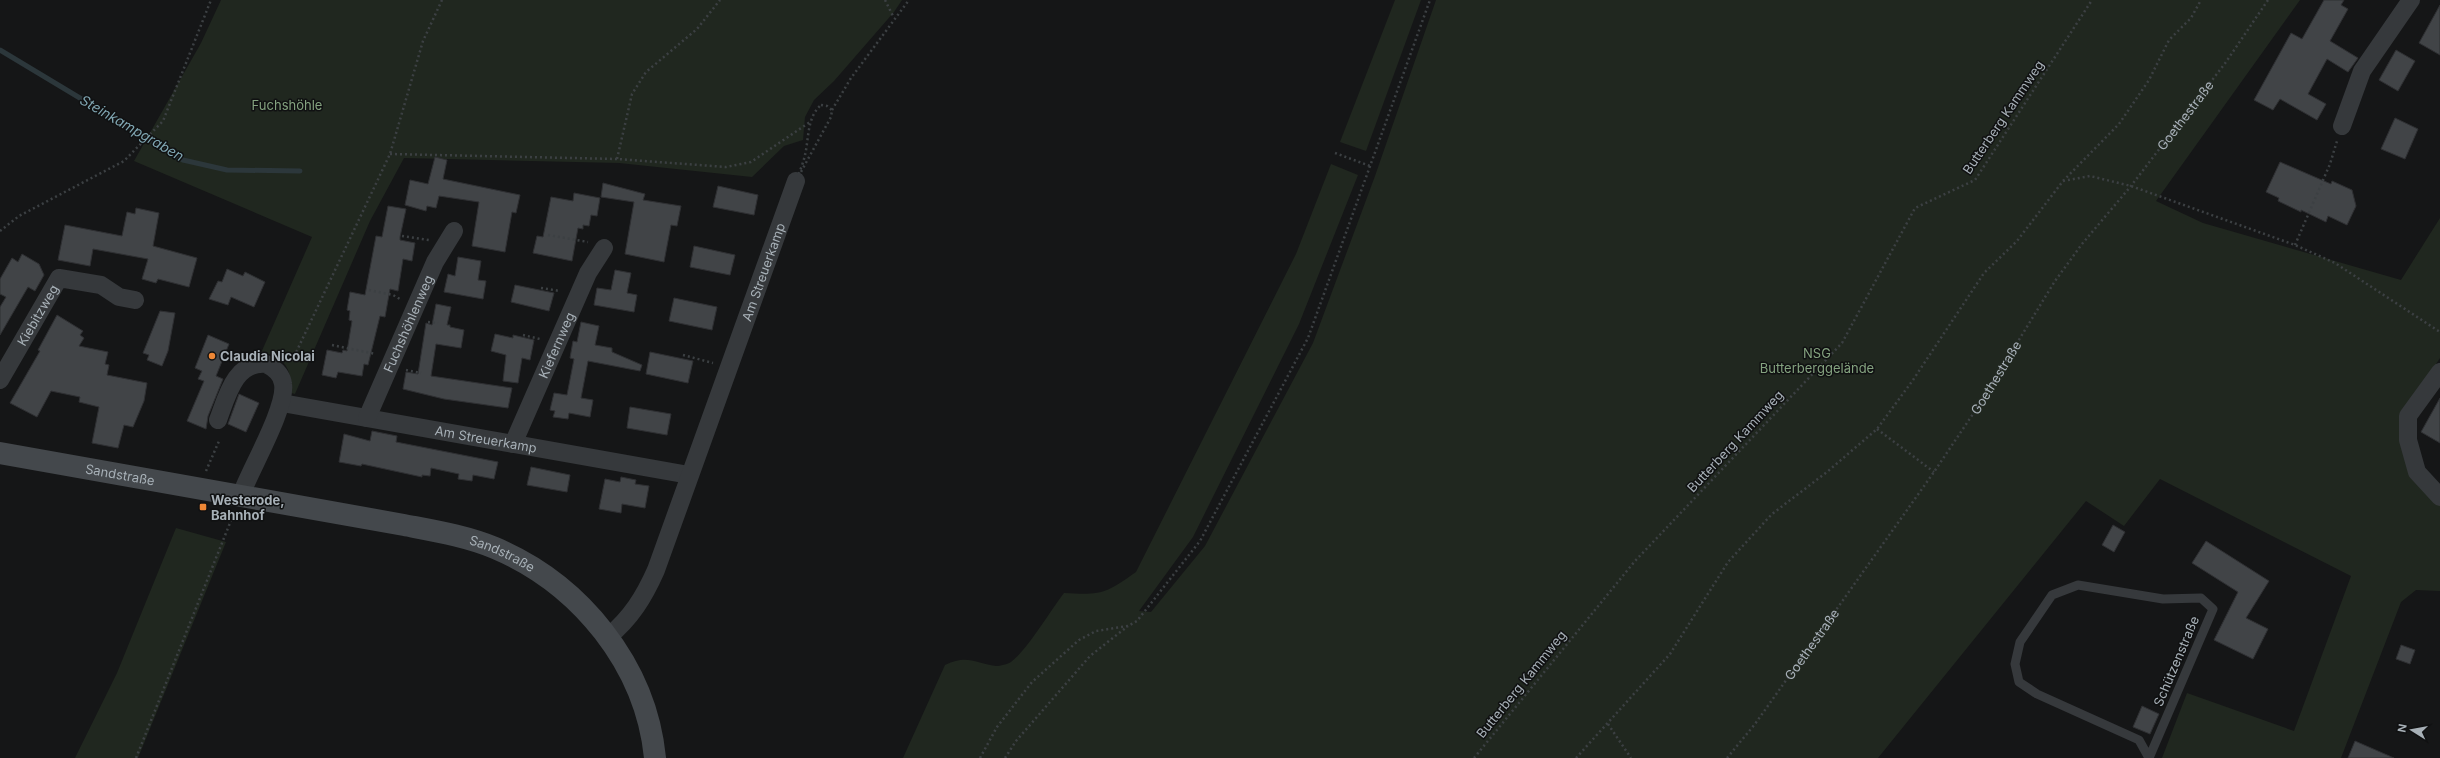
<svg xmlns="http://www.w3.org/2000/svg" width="2440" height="758" viewBox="0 0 2440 758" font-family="Inter,sans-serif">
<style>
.green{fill:#20271f}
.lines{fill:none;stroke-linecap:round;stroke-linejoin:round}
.stream{stroke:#2c373b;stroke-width:5}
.building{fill:#414447;stroke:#2f3033}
.path{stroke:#3c4043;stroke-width:2.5;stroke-dasharray:2 3;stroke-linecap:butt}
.lane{stroke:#36393c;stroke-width:9}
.street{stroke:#36393c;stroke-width:18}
.secondary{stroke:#44484c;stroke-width:22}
.poi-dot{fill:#ee8736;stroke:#101112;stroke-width:1.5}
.labels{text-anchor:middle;stroke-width:3;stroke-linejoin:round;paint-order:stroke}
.park-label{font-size:13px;fill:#84a27f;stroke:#101112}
.street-label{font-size:13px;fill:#a7b0b7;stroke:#101112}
.poi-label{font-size:13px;font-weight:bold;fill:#a7b0b7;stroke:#101112;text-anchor:start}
.water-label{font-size:14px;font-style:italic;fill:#7fa5b1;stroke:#101112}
</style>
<rect width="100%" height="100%" fill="#151617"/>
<g class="green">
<path d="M221 0H902L894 12 834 81 814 100 805 117 803 140 784 146 752 177 619 163 404 158 370 221 295 394 288 392C295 371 283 354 261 353L312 237 134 161 201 43Z"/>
<polygon points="1395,0 1421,0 1366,151 1340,142"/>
<path d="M1436 0H2300L2156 201 2203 223 2401 280 2440 218V358L2400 418 2440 503V591L2416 590 2401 602 2341 758H2162L2187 693 2294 731 2351 576 2160 479 2124 526 2086 501 1878 758H903L945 665C967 654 975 663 996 666 1000 666 1008 664 1011 662 1028 649 1050 611 1064 593 1102 595 1105 594 1136 572L1296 254 1331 164 1358 175 1299 324 1193 537 1139 611 1151 612 1205 546 1313 343 1375 176Z"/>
<polygon points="176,528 226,542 138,758 75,758 117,673"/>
</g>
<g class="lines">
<polyline class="stream" points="0,50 183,160 227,170 300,171"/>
</g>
<g class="building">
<polygon points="2324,0 2344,0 2341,5 2348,9 2330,41 2358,58 2348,72 2327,59 2308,94 2326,104 2317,120 2280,99 2273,110 2254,100 2291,33 2302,39"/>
<polygon points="2440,5 2440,55 2419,43"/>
<polygon points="2396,50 2415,61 2398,91 2379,80"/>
<polygon points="2395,118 2418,129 2405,159 2381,149"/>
<polygon points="435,157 447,160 443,179 520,195 516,213 512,212 505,252 472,246 479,202 439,196 436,208 427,206 426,211 405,205 410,180 428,184"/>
<polygon points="2280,162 2331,184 2332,181 2352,190 2356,206 2347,225 2328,216 2326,222 2301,210 2301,212 2278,201 2279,198 2266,192"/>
<polygon points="603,183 645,194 643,200 681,206 677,226 671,225 664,262 625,254 634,202 601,197"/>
<polygon points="718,186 758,195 754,215 713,207"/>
<polygon points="574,193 600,198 597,216 591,215 589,226 583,225 583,229 578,228 572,261 533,253 537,236 543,237 551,197 573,201"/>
<polygon points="388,206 406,209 400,237 400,240 415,243 412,261 403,259 398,291 390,289 385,317 380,316 368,365 364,364 362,376 338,372 336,378 322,375 327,350 342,353 343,350 347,351 352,321 349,320 350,311 347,310 350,292 365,295 376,236 382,237"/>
<polygon points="136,208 159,213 153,246 197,258 189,287 158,279 156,283 142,279 148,259 93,249 90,266 58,260 65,225 122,236 127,212 135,214"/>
<polygon points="694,246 735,255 730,275 690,267"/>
<polygon points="22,254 39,264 44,275 35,291 28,287 0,335 0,307 6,297 0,294 0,279 12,258 18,262"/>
<polygon points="458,257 481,261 478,280 486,281 483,299 444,292 448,274 455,276"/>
<polygon points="227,269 243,276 245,272 265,282 254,307 231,297 228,305 209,299 218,281 222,282"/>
<polygon points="615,270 631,273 627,293 637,295 634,312 594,305 597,288 611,290"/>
<polygon points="515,285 554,293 549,311 511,302"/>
<polygon points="674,298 717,307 712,330 669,321"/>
<polygon points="436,304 451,307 447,325 450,325 450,327 464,330 461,348 436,344 431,376 512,388 508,408 444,399 403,389 406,372 418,374 426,323 432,325"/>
<polygon points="160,311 175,313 168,351 162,366 147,360 149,355 143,353"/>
<polygon points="57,315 83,331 80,335 84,338 79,346 108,352 105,364 109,365 107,375 147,383 144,401 133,427 124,425 118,448 92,443 99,407 79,402 80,397 51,391 37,417 10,403 40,351 38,350"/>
<polygon points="581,322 599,326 595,345 612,348 612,352 642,365 640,371 588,361 581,398 593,400 590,417 569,413 568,419 553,417 555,411 550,410 554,393 567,395 574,359 570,358 573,341 577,342"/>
<polygon points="495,334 513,338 513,335 534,340 530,360 522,358 518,383 503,381 506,355 491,351"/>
<polygon points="208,335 229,344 216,376 223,379 208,416 206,429 187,421 204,381 198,379 202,371 195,368"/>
<polygon points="650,352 693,361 688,383 646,374"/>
<polygon points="239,394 259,403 246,432 228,424"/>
<polygon points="2440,398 2440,443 2421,432"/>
<polygon points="630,407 671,414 667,435 627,428"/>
<polygon points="372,431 397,436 396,442 498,462 494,479 473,475 472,481 458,479 459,474 431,468 430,476 422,475 422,477 362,464 361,466 339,462 344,434 370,441"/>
<polygon points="531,467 570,475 567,492 527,485"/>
<polygon points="621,477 636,480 635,484 649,486 645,508 622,504 621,513 599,509 605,479 620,482"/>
<polygon points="2113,525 2125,532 2114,552 2102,545"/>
<polygon points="2206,541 2269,581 2246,618 2268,629 2253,659 2214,640 2238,592 2192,563"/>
<polygon points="2401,645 2415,650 2410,664 2396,659"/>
<polygon points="2142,706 2159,714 2150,734 2133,727"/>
<polygon points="2355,741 2394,758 2348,758"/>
</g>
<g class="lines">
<g class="path">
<polyline points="885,0 894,18"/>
<path d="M821 105 827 106 832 110 831 117 796 181C799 173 803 164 805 155 809 138 807 117 821 105Z"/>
<polyline points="832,110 851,78 909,0"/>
<polyline points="1335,153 1370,166"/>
<polyline points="390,154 617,159 726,167 751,162 810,122"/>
<polyline points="617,159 632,94 646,72 697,29 720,0"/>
<polyline points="2063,181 2090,176 2131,186 2295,245 2335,263 2440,332"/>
<polyline points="0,231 19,216 124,161 163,121 211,0"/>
<polyline points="548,235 588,242"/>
<polyline points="402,236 429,240"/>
<polyline points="2295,245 2330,164 2337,141"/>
<polyline points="541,288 560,291"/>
<polyline points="369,290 393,295 400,299"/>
<polyline points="428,322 438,323"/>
<polyline points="523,335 540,339"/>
<polyline points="332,345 376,354"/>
<polyline points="683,355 713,363"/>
<polyline points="292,361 390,154 423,41 442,0"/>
<polyline points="406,370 421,373"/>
<polyline points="1877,429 1934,472"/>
<polyline points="206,471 219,441"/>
<polyline points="1608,724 1631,758"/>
<polyline points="136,758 234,513"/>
<polyline points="980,758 997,727 1032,682 1079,640 1096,631 1128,626 1137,621 1200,541 1308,338 1430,0"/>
<polyline points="1005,758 1016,741 1090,656 1128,626"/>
<polyline points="1474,758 1635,561 1842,343 1915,208 1975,180 2092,0"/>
<polyline points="1576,758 1670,654 1728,562 1772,514 1827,472 1877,429 1913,380 1984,273 2017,241 2063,181 2119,124 2149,80 2169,40 2191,18 2201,0"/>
<path id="s1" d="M1727 758 1755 724 1934 472 1979 405 2055 281 2082 244 2131 186 2226 62 2268 0"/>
</g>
<polyline class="lane" points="2149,758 2213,609 2201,598 2163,599 2078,585 2052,595 2020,642 2015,664 2019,682 2037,694 2139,740 2149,758"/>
<g class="street">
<polyline points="2342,126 2362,71 2411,0"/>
<polyline points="2440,372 2408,416 2408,440 2417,472 2440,497"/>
<path id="s2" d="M0 380 59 278 101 285 119 297 135 300"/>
<path id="s3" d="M282 403 689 475"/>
<path id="s4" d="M367 418 435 262 454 231"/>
<path d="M218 420C227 396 235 361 266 364 274 368 282 374 283 384 287 407 250 470 241 495"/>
<path id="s5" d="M513 444 588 273 604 248"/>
<path id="s6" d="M608 637C631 618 644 597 656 570L796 181"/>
</g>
<path class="secondary" id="s7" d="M0 453 404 525C435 531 466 536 495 548 580 584 646 665 655 758"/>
</g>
<g class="poi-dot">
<circle cx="212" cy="356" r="4"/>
<rect x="199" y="503" width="8" height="8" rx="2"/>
</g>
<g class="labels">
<g class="park-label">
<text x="287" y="110">Fuchshöhle</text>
<text x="1817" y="358">NSG<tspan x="1817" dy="15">Butterberggelände</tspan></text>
</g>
<g class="street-label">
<text dy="5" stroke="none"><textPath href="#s1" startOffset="790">Goethestraße</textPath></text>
<text transform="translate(2003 117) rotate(-56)" y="5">Butterberg Kammweg</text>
<text dy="5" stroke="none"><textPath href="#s6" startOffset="400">Am Streuerkamp</textPath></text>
<text dy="5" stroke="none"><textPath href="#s2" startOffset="75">Kiebitzweg</textPath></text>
<text dy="5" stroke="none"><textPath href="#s4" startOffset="103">Fuchshöhlenweg</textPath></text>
<text dy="5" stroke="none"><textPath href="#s5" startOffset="108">Kiefernweg</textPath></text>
<text dy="5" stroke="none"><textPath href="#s1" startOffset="466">Goethestraße</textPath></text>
<text dy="5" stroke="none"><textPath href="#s3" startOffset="207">Am Streuerkamp</textPath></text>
<text transform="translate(1735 441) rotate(-47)" y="5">Butterberg Kammweg</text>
<text dy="5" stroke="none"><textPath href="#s7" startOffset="122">Sandstraße</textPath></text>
<text dy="5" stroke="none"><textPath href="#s7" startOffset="513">Sandstraße</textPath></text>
<text dy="5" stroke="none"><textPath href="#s1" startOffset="142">Goethestraße</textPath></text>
<text transform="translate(2176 661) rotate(-67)" y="5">Schützenstraße</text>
<text transform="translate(1521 684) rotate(-51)" y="5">Butterberg Kammweg</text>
</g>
<g class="poi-label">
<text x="220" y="361">Claudia Nicolai</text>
<text x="211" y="505">Westerode,<tspan x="211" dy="15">Bahnhof</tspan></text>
</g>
<g class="water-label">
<text transform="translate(132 128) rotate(30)" y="5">Steinkampgraben</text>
</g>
</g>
<g transform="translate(2412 730) rotate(281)" stroke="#101112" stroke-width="3" paint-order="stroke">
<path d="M0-3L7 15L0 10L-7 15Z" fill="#a7b0b7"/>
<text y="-6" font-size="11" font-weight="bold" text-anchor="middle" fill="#a7b0b7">N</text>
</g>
</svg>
